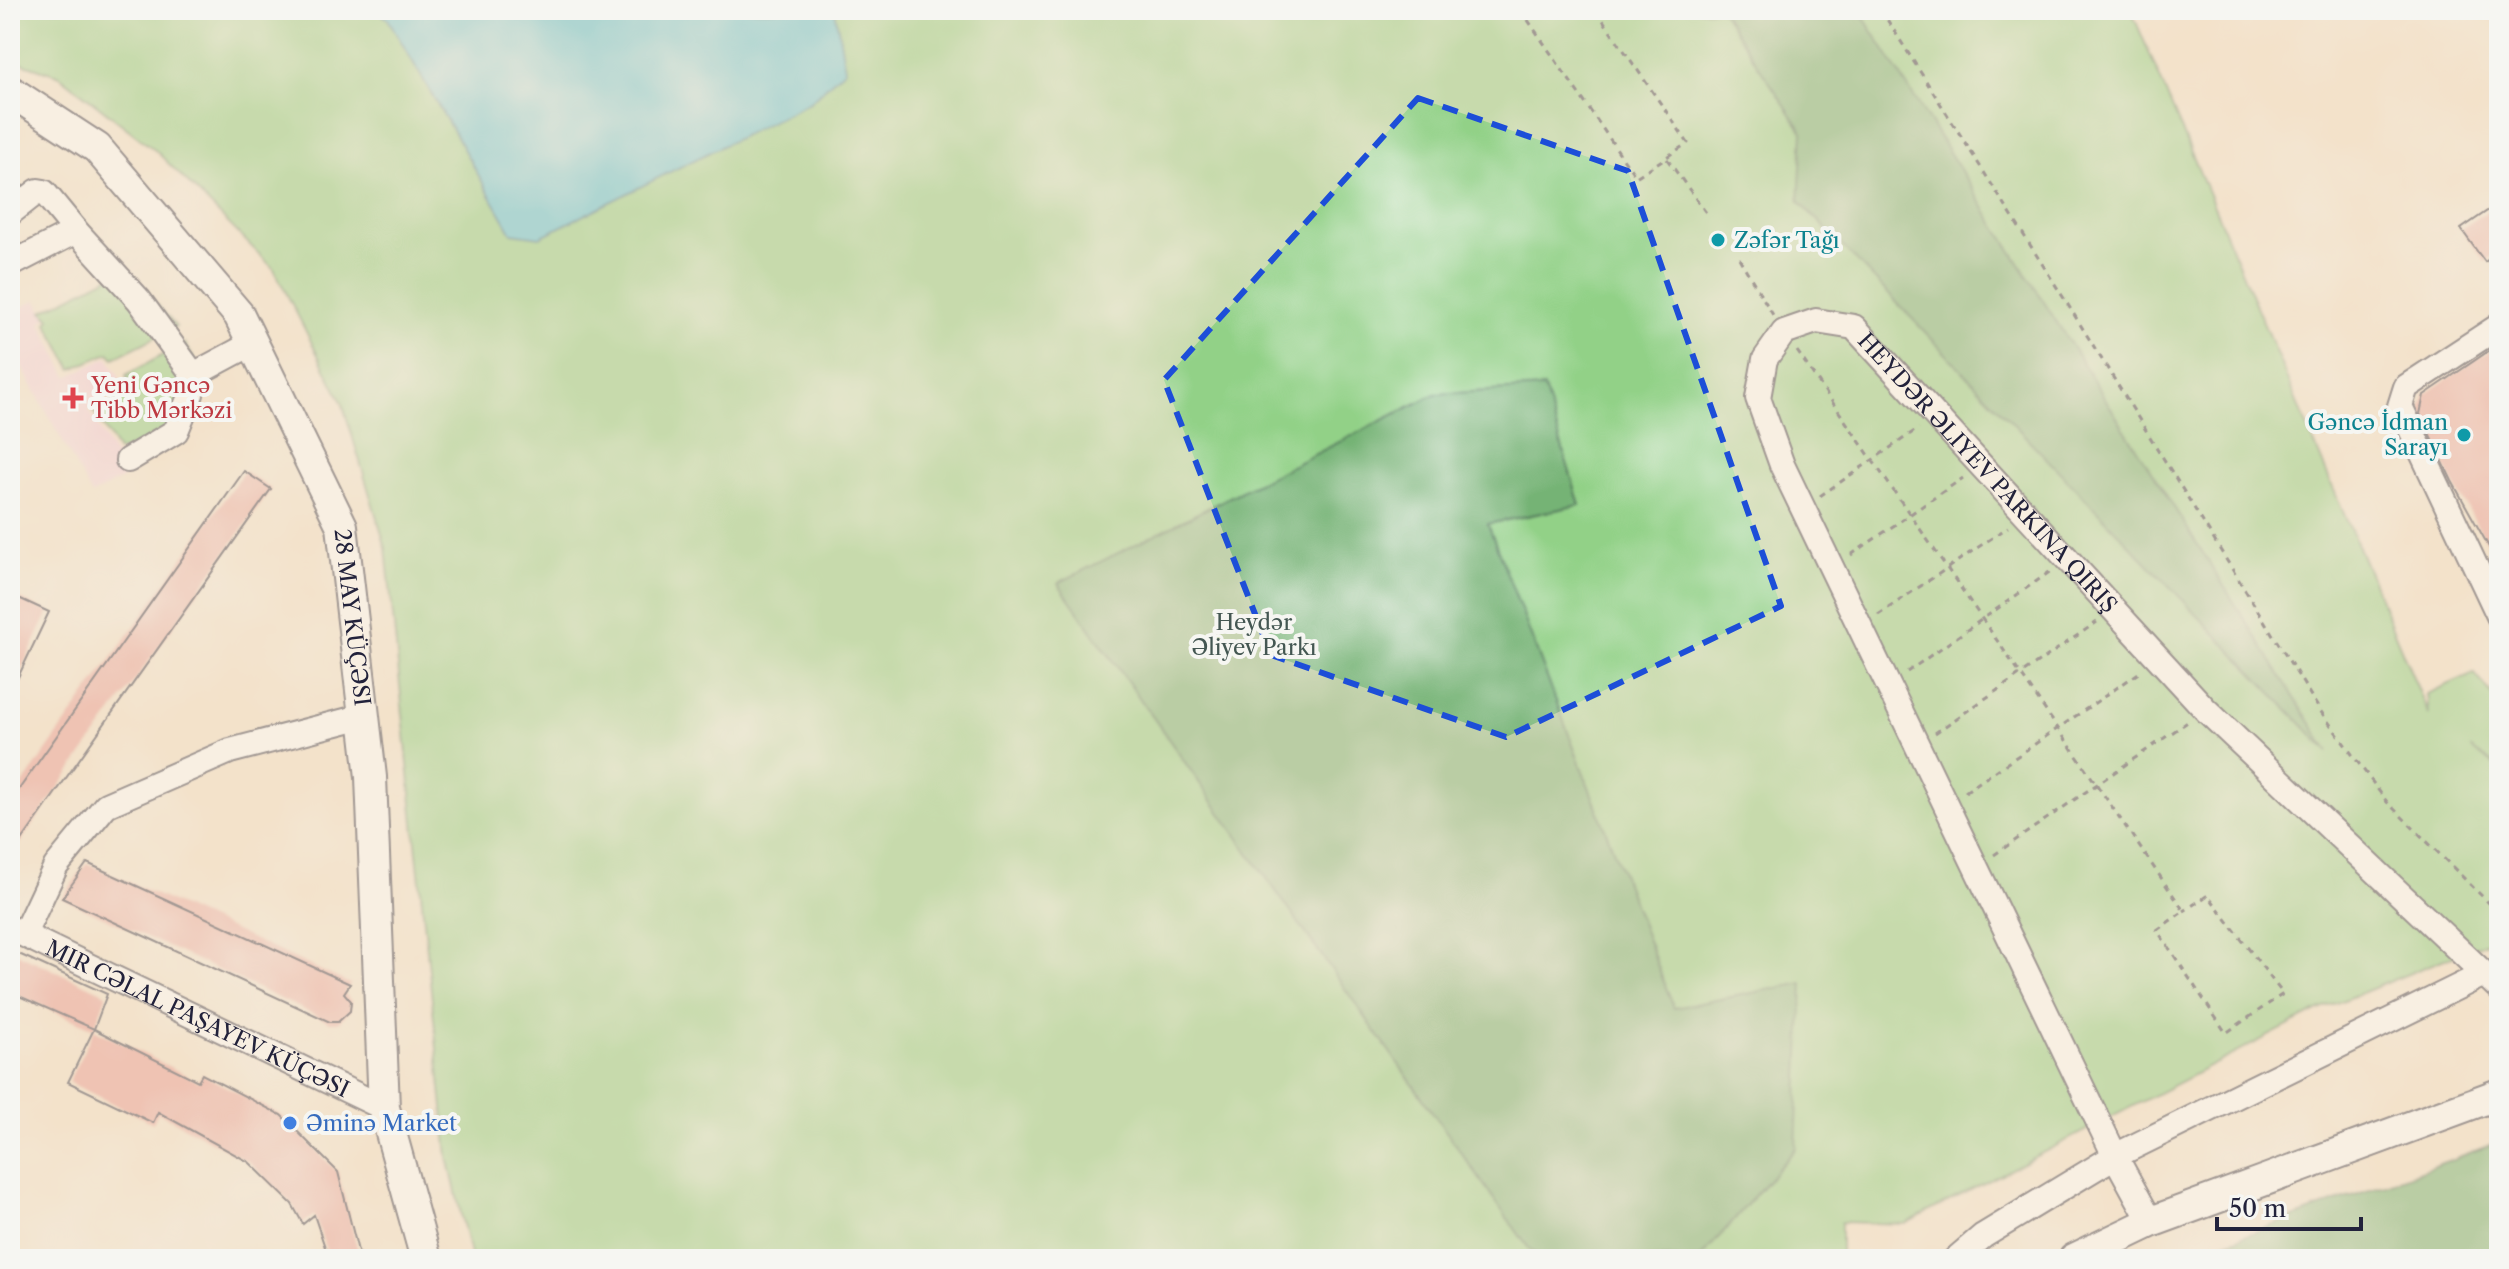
<svg xmlns="http://www.w3.org/2000/svg" width="2509" height="1269" viewBox="0 0 2509 1269" font-family="'Libre Caslon Text',serif">
<style>
.built{fill:#f4cfde}
.green{fill:#92d187;stroke:#5a7a61;stroke-width:2}
.forest{fill:#75b374;stroke:#4c6a58;stroke-width:2}
.water{fill:#5dc6d9;stroke:#40748a;stroke-width:2}
.building{fill:#ea9d97}
.lines{fill:none;stroke-linecap:round;stroke-linejoin:round}
.minor-casing{stroke:#413f51;stroke-width:28}
.major-casing{stroke:#413f51;stroke-width:34}
.path{stroke:#413f51;stroke-width:3;stroke-dasharray:6 6;stroke-linecap:butt}
.minor{stroke:#fff;stroke-width:24}
.major{stroke:#fff;stroke-width:30}
.marked{fill:none;stroke:#1d4ed8;stroke-width:6;stroke-dasharray:16 10;stroke-linejoin:round}
.culture-dot{fill:#0f9aa8;stroke:#f6f6f2;stroke-width:3}
.health-dot{fill:#e0444e;stroke:#f6f6f2;stroke-width:3}
.shop-dot{fill:#3f7fe0;stroke:#f6f6f2;stroke-width:3}
.labels{text-anchor:middle;stroke-width:8;stroke-linejoin:round;paint-order:stroke}
.culture-label{font-size:22px;fill:#0d838f;stroke:#f6f6f2;text-anchor:start}
.health-label{font-size:22px;fill:#be3a42;stroke:#f6f6f2;text-anchor:start}
.street-label{font-size:22px;fill:#22223b;stroke:#f6f6f2}
.park-label{font-size:22px;fill:#445752;stroke:#f6f6f2}
.shop-label{font-size:22px;fill:#366cbe;stroke:#f6f6f2;text-anchor:start}
</style>
<rect width="100%" height="100%" fill="#f6f6f2"/>
<filter id="ink" filterUnits="userSpaceOnUse"><feTurbulence type="fractalNoise" baseFrequency=".0125" numOctaves="2"/><feDisplacementMap in="SourceGraphic" scale="16" xChannelSelector="R" yChannelSelector="G"/><feConvolveMatrix kernelMatrix="1 2 1 2 8 2 1 2 1" color-interpolation-filters="sRGB"/></filter>
<filter id="wash" filterUnits="userSpaceOnUse"><feTurbulence type="fractalNoise" baseFrequency=".006" numOctaves="4" result="noise"/><feDisplacementMap in="SourceGraphic" scale="32" xChannelSelector="R" yChannelSelector="G"/><feGaussianBlur stdDeviation="1.8" result="paint"/><feColorMatrix in="noise" values="0 0 0 0 0 0 0 0 0 0 0 0 0 0 0 0 0 1.4 0 .05"/><feComposite in="paint" operator="in"/></filter>
<g filter="url(#wash)">
<rect width="100%" height="100%" fill="#f3e2cb"/>
<polygon class="built" points="36,300 47,317 41,323 68,377 108,357 126,388 88,409 115,456 122,455 133,472 92,495 10,345 10,313"/>
<g class="green">
<polygon points="10,10 2131,10 2429,715 2427,694 2474,673 2499,703 2499,767 2470,748 2499,769 2499,937 2319,1010 1905,1224 1841,1222 1841,1259 471,1259 448,1157 386,548 342,402 274,269 156,151 60,76 10,59"/>
<polygon points="126,268 176,327 114,358 109,353 72,369 47,323 50,319 43,311"/>
<polygon points="185,343 204,377 190,417 125,450 118,451 94,412 132,391 126,375"/>
</g>
<g class="forest">
<polygon points="1721,10 1859,10 2329,752 1799,201 1803,132"/>
<polygon points="1544,388 1580,505 1488,524 1674,1008 1803,983 1796,1148 1700,1259 1544,1259 1530,1250 1058,583 1435,394"/>
<polygon points="2499,1142 2499,1259 2181,1259"/>
</g>
<polygon class="water" points="376,10 835,10 845,69 810,102 540,237 512,233 388,19"/>
<g id="blocks">
<g class="building">
<polygon points="2499,203 2499,251 2485,262 2461,229"/>
<polygon points="2499,344 2499,565 2452,481 2420,414 2424,395"/>
<polygon points="244,471 271,489 10,857 10,802"/>
<polygon points="10,594 49,612 10,694"/>
<polygon points="87,863 350,984 344,993 351,1001 350,1011 338,1022 330,1022 62,898"/>
<polygon points="10,950 107,994 94,1029 10,992"/>
<polygon points="94,1029 198,1081 202,1074 281,1115 338,1172 360,1259 329,1259 314,1215 303,1224 292,1204 249,1162 158,1112 153,1123 68,1082"/>
</g>
</g>
</g>
<g filter="url(#ink)">
<use href="#blocks" fill-opacity="0" stroke="#413f51" stroke-width="2"/>
<g class="lines">
<g class="minor-casing">
<g id="minor">
<polyline points="10,213 38,191 44,192 76,231 139,300 192,373 197,373 253,343"/>
<polyline points="10,265 76,231"/>
<polyline points="2499,326 2406,387 2400,406 2499,616"/>
<polyline points="128,460 176,431 191,394 192,373"/>
<path id="s1" d="M12 929 384 1108"/>
<polyline points="24,934 56,866 106,805 230,751 364,716"/>
<path id="s2" d="M2151 1222 2115 1156 1782 465 1758 398 1765 359 1784 332 1816 321 1854 327 2206 710 2499 988"/>
<polyline points="1956,1259 1983,1236 2115,1156 2484,974"/>
</g>
</g>
<g class="major-casing">
<g id="major">
<path id="s3" d="M10 91 97 148 239 315 342 526 371 777 384 1108 426 1259"/>
<polyline points="2074,1259 2151,1222 2499,1094"/>
</g>
</g>
<g class="path">
<polyline points="1521,10 1636,177 1688,143 1596,10"/>
<polyline points="1881,10 2065,300 2319,709 2387,802 2499,913"/>
<polyline points="1667,159 1707,214"/>
<polyline points="1739,258 1773,315"/>
<polyline points="1797,351 2184,911 2157,930 2226,1033 2283,994 2208,895 2184,911"/>
<polyline points="1820,496 1919,428"/>
<polyline points="1851,555 1963,478"/>
<polyline points="1878,615 2008,527"/>
<polyline points="1907,672 2051,571"/>
<polyline points="1935,733 2097,622"/>
<polyline points="1965,792 2140,672"/>
<polyline points="1994,855 2189,721"/>
</g>
<use href="#minor" class="minor"/>
<use href="#major" class="major"/>
</g>
</g>
<path d="M0 0H2509V1269H0ZM1418 98 1628 171 1781 606 1506 737 1271 655 1164 380Z" fill="#f3e2cb" fill-opacity=".55" fill-rule="evenodd"/>
<path class="marked" d="M1418 98 1628 171 1781 606 1506 737 1271 655 1164 380Z"/>
<g class="culture-dot">
<circle cx="1718" cy="240" r="8"/>
<circle cx="2464" cy="435" r="8"/>
</g>
<path class="health-dot" d="M69 386h8v8h8v8h-8v8h-8v-8h-8v-8h8z"/>
<circle class="shop-dot" cx="290" cy="1123" r="8"/>
<g class="labels">
<g class="culture-label">
<text x="1734" y="248">Zəfər Tağı</text>
<text x="2448" y="430" text-anchor="end">Gəncə İdman<tspan x="2448" dy="25">Sarayı</tspan></text>
</g>
<g class="health-label">
<text x="91" y="393">Yeni Gəncə<tspan x="91" dy="25">Tibb Mərkəzi</tspan></text>
</g>
<g class="street-label">
<text dy="8" stroke="none"><textPath href="#s2" startOffset="1256">HEYDƏR ƏLIYEV PARKINA QIRIŞ</textPath></text>
<text dy="8" stroke="none"><textPath href="#s3" startOffset="650">28 MAY KÜÇƏSI</textPath></text>
<text dy="8" stroke="none"><textPath href="#s1" startOffset="206">MIR CƏLAL PAŞAYEV KÜÇƏSI</textPath></text>
</g>
<g class="park-label">
<text x="1254" y="630">Heydər<tspan x="1254" dy="25">Əliyev Parkı</tspan></text>
</g>
<g class="shop-label">
<text x="306" y="1131">Əminə Market</text>
</g>
</g>
<rect width="2509" height="1269" fill="none" stroke="#f6f6f2" stroke-width="40"/>
<path d="M2217 1217v12h144v-12" fill="none" stroke="#22223b" stroke-width="4"/>
<text x="2229" y="1217" font-size="24" fill="#22223b" stroke="#f6f6f2" stroke-width="6" paint-order="stroke">50 m</text>
</svg>
